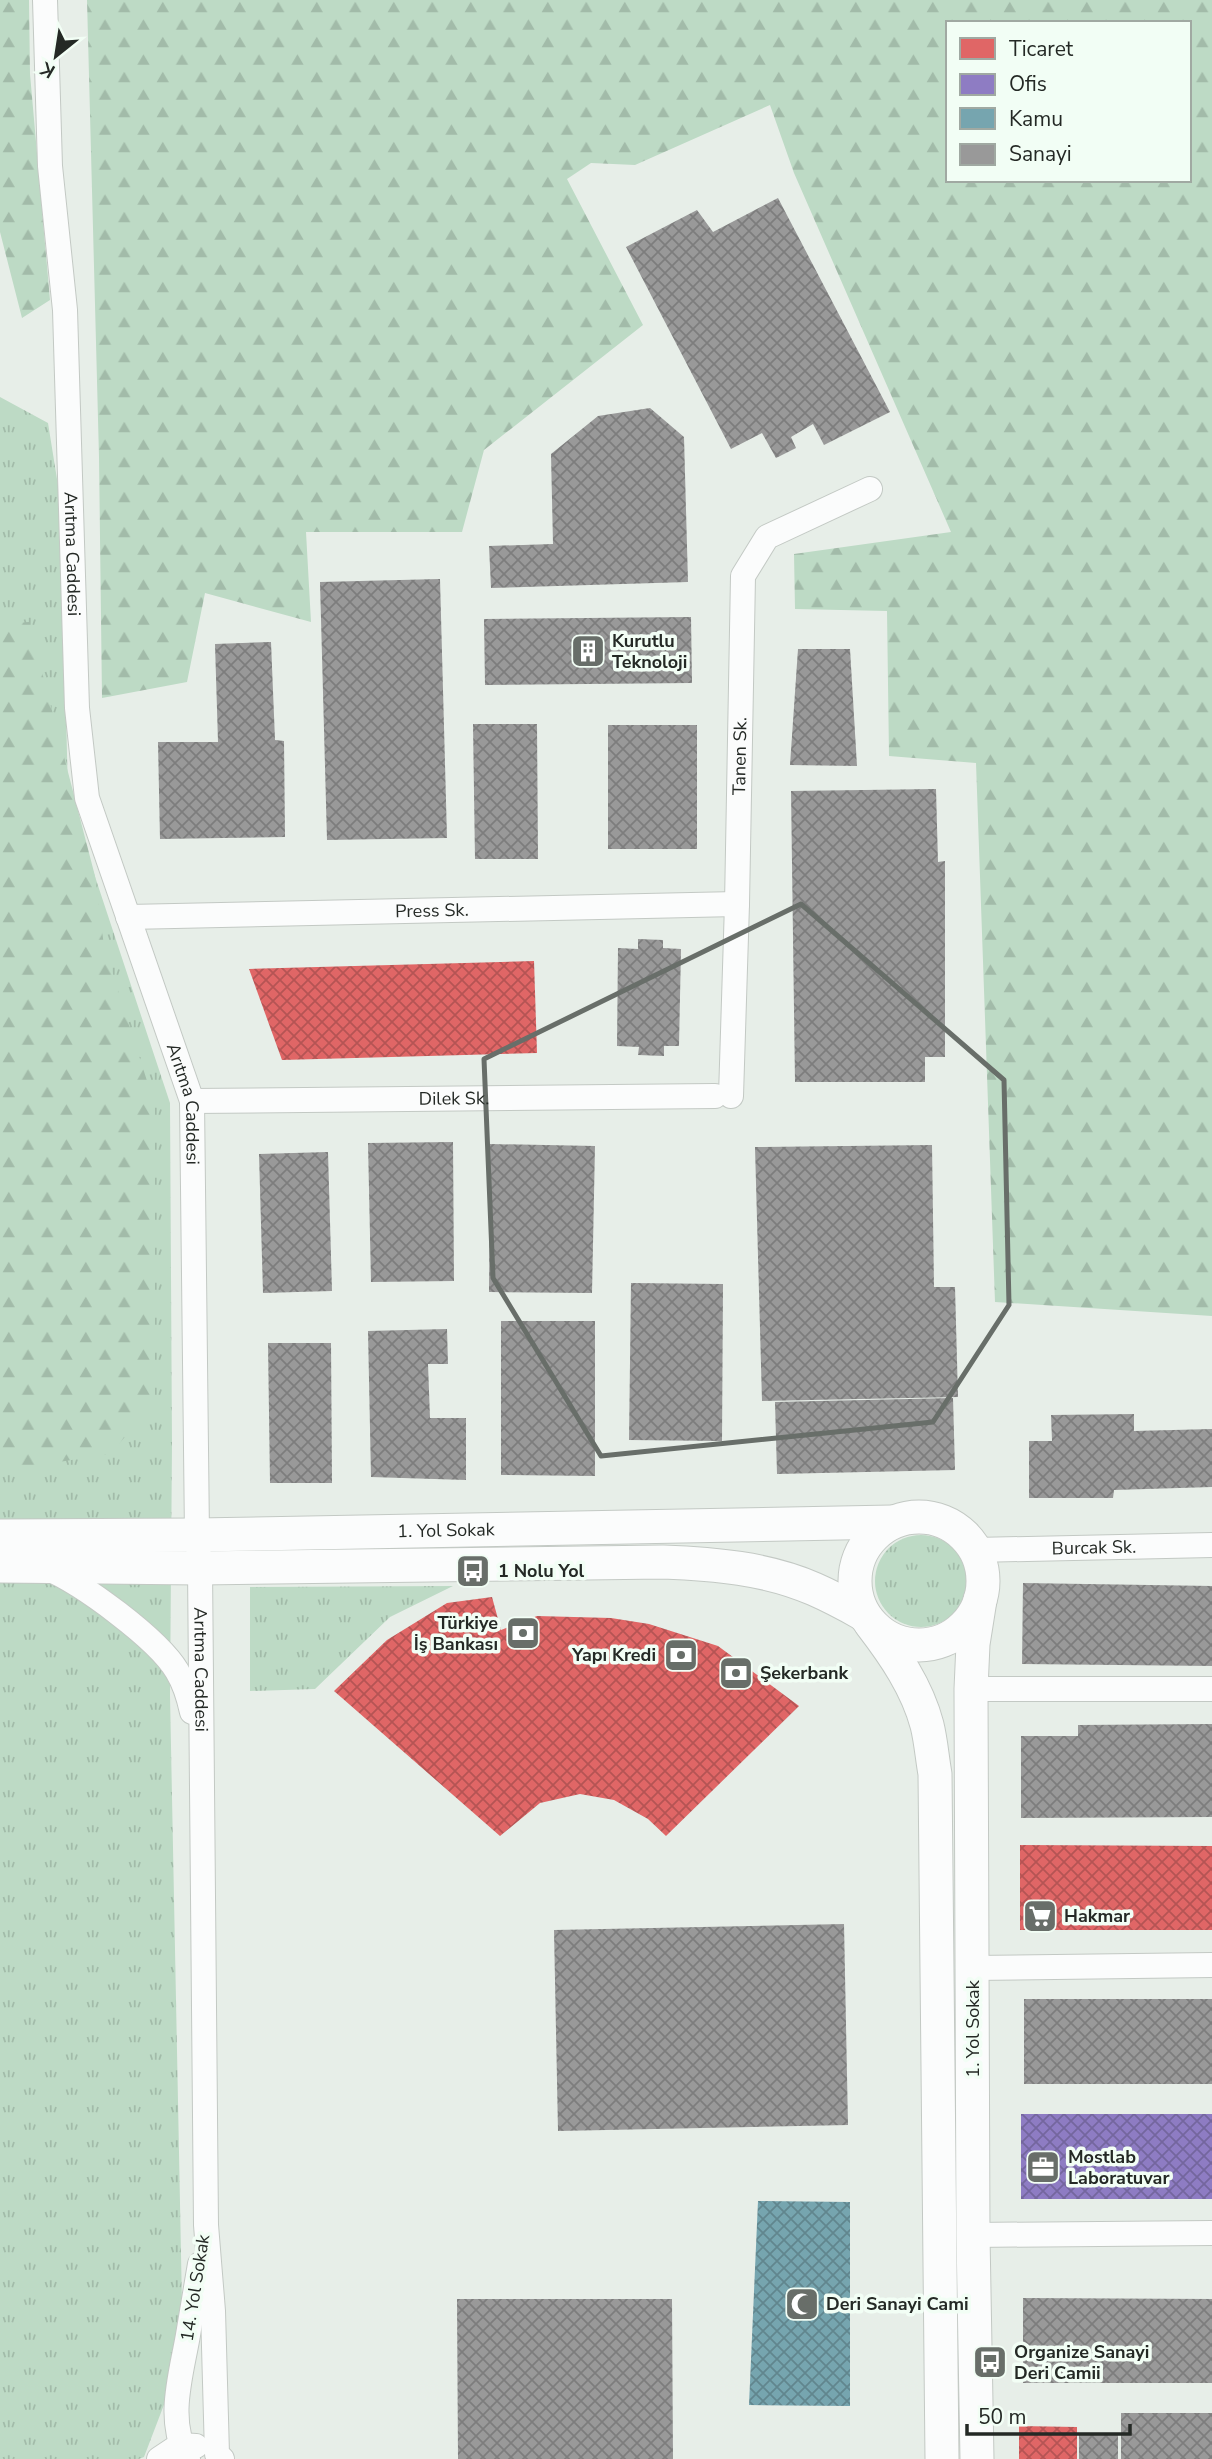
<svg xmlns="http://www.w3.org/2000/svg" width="1212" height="2459" viewBox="0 0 1212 2459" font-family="'Nunito Sans',sans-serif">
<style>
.grass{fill:url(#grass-tufts)}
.forest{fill:url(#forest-firs);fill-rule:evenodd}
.shops{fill:url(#shops-cross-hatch)}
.offices{fill:url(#offices-cross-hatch)}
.public{fill:url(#public-cross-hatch)}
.industry{fill:url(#industry-cross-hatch)}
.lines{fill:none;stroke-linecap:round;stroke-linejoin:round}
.street-casing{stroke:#c3c9c4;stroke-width:26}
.secondary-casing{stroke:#c3c9c4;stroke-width:35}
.street{stroke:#fbfcfc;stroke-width:24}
.secondary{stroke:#fbfcfc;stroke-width:33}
.marked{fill:none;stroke:#686e69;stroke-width:5;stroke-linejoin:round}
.labels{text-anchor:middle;stroke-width:7;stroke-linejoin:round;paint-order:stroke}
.street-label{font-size:18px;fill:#242925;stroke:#f2fef5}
.poi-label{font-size:18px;font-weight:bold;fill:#242925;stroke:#f2fef5;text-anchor:start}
</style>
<defs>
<pattern id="grass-tufts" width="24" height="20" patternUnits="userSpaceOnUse" patternTransform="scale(1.75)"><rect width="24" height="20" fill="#bddac5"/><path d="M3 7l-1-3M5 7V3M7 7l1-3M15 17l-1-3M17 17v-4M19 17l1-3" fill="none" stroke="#a2bba9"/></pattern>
<pattern id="forest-firs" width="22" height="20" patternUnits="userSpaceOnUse" patternTransform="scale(1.75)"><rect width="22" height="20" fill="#bddac5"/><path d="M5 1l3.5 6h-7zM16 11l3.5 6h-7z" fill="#a2bba9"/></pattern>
<pattern id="shops-cross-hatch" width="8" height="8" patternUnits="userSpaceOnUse" patternTransform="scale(1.75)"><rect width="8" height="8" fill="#e06666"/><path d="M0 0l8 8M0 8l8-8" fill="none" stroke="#b55454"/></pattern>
<pattern id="offices-cross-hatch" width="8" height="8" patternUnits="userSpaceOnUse" patternTransform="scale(1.75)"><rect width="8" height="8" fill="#8e7cc3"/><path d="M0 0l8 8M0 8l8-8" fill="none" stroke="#74669e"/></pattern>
<pattern id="public-cross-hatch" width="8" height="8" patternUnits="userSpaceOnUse" patternTransform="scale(1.75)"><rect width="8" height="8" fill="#76a5af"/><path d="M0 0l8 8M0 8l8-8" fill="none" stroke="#61868e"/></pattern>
<pattern id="industry-cross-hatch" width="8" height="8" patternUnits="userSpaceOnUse" patternTransform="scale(1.75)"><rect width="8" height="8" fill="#999"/><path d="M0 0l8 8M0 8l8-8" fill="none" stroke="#7d7d7d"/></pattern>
</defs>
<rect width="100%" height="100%" fill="#e7eee8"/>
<g class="grass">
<polygon points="0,397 48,423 61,504 68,795 170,1103 172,1444 170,1695 183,2355 144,2457 139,2459 0,2459"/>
<circle cx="921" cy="1581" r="46"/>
<polygon points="453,1586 390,1617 315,1689 250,1691 250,1587"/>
</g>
<g class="forest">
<polygon points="0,0 29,0 30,74 50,300 22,318 0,232"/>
<path d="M87 0H1212V1316L995 1302 976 763 889 756 887 611 795 609 794 554 951 532 794 173 770 105 635 165 591 163 567 179 643 325 484 450 462 532H306L311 622 205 593 187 682 102 698 99 457ZM948 23H1189V180H948Z"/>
<polygon points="29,622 95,876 104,946 155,1106 155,1403 110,1454 1,1471 0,624"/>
</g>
<g class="shops">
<polygon points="534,961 537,1053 282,1060 249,969"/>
<polygon points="492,1597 501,1630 537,1616 611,1618 649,1624 718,1646 799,1706 666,1836 648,1819 614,1800 580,1794 540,1803 500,1836 334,1691 387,1640 447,1603"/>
<polygon points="1020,1845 1212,1846 1212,1930 1020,1930"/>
<polygon points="1019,2426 1077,2427 1077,2459 1019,2459"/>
</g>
<rect class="offices" x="1021" y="2114" width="191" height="85"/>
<polygon class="public" points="758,2201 850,2202 850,2406 749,2405"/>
<g class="industry">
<polygon points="778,198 890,412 824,445 813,424 791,437 796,448 776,458 762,433 731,449 626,247 697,210 713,232"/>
<polygon points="650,408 684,437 688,582 491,588 489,546 553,544 551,454 598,416"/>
<polygon points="440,579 447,838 327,840 320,582"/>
<polygon points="691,617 692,683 485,685 484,619"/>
<polygon points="271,642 275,740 284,741 285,837 160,839 158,742 218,742 215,644"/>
<polygon points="798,649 850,649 857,766 790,765"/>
<polygon points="473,724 537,724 538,859 475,859"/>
<rect x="608" y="725" width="89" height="124"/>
<polygon points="936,789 938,862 945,861 945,1057 925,1057 925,1082 795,1082 791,791"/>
<polygon points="638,939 663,940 663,948 681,949 679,1046 664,1046 664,1056 638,1055 639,1047 617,1046 618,948 638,949"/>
<polygon points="453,1142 454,1281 371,1282 368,1143"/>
<polygon points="490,1144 595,1146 592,1293 489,1292"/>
<polygon points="932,1145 934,1287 955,1287 958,1397 762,1401 755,1147"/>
<polygon points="328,1152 332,1291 263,1293 259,1154"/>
<polygon points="631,1283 723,1284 722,1441 629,1440"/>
<polygon points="501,1321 595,1321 595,1476 501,1475"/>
<polygon points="447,1329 448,1364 428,1364 430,1418 466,1418 466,1480 371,1477 368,1331"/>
<polygon points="268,1343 331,1343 332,1483 270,1483"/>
<polygon points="953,1398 955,1470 777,1474 775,1402"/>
<polygon points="1134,1414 1134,1431 1212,1429 1212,1487 1114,1490 1113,1498 1029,1498 1029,1441 1052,1441 1051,1415"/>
<polygon points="1023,1583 1212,1586 1212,1666 1022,1664"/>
<polygon points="1212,1724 1212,1817 1021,1818 1021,1736 1078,1736 1078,1725"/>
<polygon points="844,1924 848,2125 558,2131 554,1930"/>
<rect x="1024" y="1999" width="188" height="85"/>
<polygon points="1023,2298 1212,2299 1212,2383 1023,2383"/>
<polygon points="457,2299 672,2299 673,2459 458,2459"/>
<rect x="1121" y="2413" width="91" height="46"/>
<polygon points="1118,2434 1118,2459 1079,2459 1079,2435"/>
</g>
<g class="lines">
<g class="street-casing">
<g id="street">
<path id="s1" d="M45 0 50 166 65 310 77 708 87 798 192 1101 197 1535 200 1568 206 2225 213 2311 217 2454 222 2459"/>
<path id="s2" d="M128 917 737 904"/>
<path id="s3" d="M731 1096 737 904 743 576 767 537 870 489"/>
<path id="s4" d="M192 1101 715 1096"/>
<path id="s5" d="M975 1550 1212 1545"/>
<path d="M46 1568C82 1583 158 1639 177 1671 185 1684 189 1698 192 1712"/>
<polyline points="971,1689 1212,1689"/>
<polyline points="973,1968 1212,1965"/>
<polyline points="973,2235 1212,2233"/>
<polyline points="159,2459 180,2445 196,2446"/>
<path d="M188 2459C166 2420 181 2376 188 2335 192 2311 196 2287 200 2264"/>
</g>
</g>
<g class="secondary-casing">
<g id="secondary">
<circle cx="919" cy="1581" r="64"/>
<path id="s6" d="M0 1536 197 1535 892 1522"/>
<path d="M0 1566 200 1568 663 1562C714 1564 766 1568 814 1589 830 1596 847 1605 863 1614"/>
<path d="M871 1624C894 1654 917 1687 927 1725 931 1741 932 1757 935 1774L942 2459"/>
<polyline points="977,2459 973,2235 971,1689 973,1644 980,1600"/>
</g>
</g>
<use href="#street" class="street"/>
<use href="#secondary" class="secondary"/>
</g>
<path class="marked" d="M801 904 1004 1080 1009 1305 933 1422 601 1456 493 1278 484 1059Z"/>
<defs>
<g id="building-square" transform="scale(1.75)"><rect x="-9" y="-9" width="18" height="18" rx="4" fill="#686e69" stroke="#f2fef5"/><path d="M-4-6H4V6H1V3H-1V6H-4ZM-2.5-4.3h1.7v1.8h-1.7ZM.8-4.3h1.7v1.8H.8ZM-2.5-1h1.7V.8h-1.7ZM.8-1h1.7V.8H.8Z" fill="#fff"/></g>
<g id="bus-square" transform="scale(1.75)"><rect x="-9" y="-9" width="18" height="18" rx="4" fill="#686e69" stroke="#f2fef5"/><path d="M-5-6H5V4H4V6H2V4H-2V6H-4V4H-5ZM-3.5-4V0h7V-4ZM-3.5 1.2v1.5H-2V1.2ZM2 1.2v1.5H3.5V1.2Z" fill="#fff"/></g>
<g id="bank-square" transform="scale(1.75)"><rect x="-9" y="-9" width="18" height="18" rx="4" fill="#686e69" stroke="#f2fef5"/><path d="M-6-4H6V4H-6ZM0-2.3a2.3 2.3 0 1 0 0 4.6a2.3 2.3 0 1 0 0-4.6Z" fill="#fff"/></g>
<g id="supermarket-square" transform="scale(1.75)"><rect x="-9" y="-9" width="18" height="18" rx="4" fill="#686e69" stroke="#f2fef5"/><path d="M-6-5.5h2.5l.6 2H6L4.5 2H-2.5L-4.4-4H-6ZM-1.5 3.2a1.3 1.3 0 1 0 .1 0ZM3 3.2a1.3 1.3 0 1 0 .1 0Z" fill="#fff"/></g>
<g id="office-square" transform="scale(1.75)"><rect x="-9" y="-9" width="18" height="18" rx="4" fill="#686e69" stroke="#f2fef5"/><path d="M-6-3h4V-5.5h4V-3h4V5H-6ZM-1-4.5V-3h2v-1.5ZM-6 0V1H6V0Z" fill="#fff"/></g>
<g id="mosque-square" transform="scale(1.75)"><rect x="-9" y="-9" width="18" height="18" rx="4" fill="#686e69" stroke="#f2fef5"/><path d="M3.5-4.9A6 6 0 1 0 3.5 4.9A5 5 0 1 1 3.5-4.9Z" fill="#fff"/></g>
</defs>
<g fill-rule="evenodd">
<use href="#building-square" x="588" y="651"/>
<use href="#bus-square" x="473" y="1571"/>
<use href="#bank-square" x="523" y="1633"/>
<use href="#bank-square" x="681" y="1655"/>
<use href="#bank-square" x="736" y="1673"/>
<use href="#supermarket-square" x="1040" y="1916"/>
<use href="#office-square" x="1043" y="2167"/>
<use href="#mosque-square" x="802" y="2304"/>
<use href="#bus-square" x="990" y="2362"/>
</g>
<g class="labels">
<g class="street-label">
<text dy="6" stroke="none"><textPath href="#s1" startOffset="555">Arıtma Caddesi</textPath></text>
<text dy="6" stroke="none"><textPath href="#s3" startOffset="340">Tanen Sk.</textPath></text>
<text dy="6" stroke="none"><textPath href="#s2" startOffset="304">Press Sk.</textPath></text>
<text dy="6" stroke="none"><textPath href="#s4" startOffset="262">Dilek Sk.</textPath></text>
<text dy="6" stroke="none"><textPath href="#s1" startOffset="1122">Arıtma Caddesi</textPath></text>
<text dy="6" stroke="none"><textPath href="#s6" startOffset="446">1. Yol Sokak</textPath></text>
<text dy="6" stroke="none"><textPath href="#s5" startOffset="119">Burcak Sk.</textPath></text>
<text dy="6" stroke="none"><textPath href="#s1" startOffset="1689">Arıtma Caddesi</textPath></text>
<text transform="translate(973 2029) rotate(-90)" y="6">1. Yol Sokak</text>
<text transform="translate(195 2288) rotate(-81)" y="6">14. Yol Sokak</text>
</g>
<g class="poi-label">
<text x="612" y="647">Kurutlu<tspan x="612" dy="21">Teknoloji</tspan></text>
<text x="498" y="1577">1 Nolu Yol</text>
<text x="498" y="1629" text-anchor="end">Türkiye<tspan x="498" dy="21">İş Bankası</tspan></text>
<text x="656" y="1661" text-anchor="end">Yapı Kredi</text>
<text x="760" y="1679">Şekerbank</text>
<text x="1064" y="1922">Hakmar</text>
<text x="1068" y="2163">Mostlab<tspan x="1068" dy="21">Laboratuvar</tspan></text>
<text x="826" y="2310">Deri Sanayi Cami</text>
<text x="1014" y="2358">Organize Sanayi<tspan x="1014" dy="21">Deri Camii</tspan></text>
</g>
</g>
<rect x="946" y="21" width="245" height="161" fill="#f2fef5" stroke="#a0a9a2" stroke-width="2"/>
<rect x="960" y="38" width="35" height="21" fill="#e06666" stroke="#a0a9a2" stroke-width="2"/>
<text x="1009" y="56" font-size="21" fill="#242925">Ticaret</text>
<rect x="960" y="74" width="35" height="21" fill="#8e7cc3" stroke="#a0a9a2" stroke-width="2"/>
<text x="1009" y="91" font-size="21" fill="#242925">Ofis</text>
<rect x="960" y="108" width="35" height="21" fill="#76a5af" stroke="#a0a9a2" stroke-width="2"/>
<text x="1009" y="126" font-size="21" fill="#242925">Kamu</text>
<rect x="960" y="144" width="35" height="21" fill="#999999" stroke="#a0a9a2" stroke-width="2"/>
<text x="1009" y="161" font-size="21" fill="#242925">Sanayi</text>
<g transform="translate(56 56) rotate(210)" stroke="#f2fef5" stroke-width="5" paint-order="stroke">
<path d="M0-5L12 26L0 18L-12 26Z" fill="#242925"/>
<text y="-10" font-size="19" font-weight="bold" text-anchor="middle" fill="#242925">K</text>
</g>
<path d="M967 2424v10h163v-10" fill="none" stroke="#242925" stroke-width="3.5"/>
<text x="978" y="2424" font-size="21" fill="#242925" stroke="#f2fef5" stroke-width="5" paint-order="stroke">50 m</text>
</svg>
